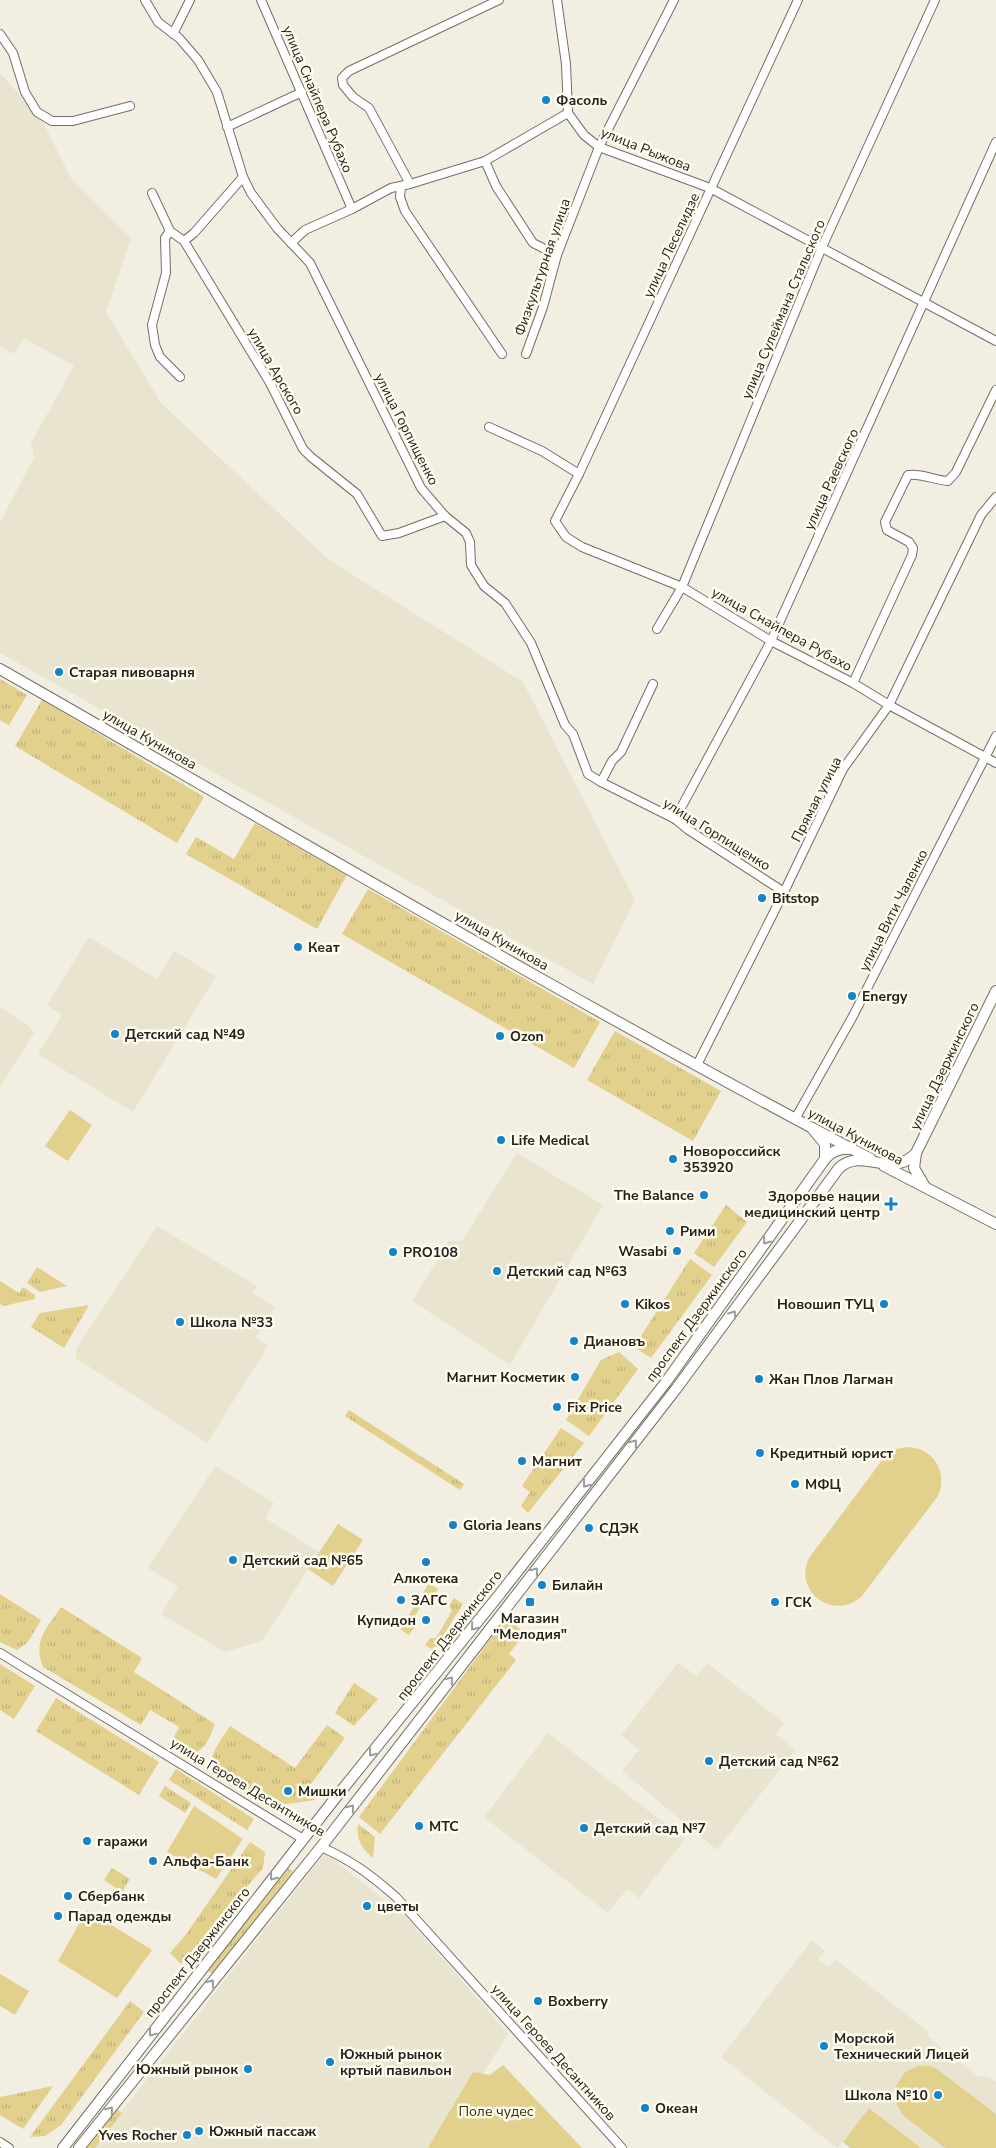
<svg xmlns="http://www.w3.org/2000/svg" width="996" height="2148" viewBox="0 0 996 2148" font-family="'Nunito Sans',sans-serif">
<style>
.built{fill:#e9e4cf}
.grass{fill:url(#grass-tufts)}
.park{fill:#e2d08d}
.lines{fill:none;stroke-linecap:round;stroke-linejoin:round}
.street-casing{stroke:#736f64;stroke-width:10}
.secondary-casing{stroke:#736f64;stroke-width:12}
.street{stroke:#fff;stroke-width:8}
.secondary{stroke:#fff;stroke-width:10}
.oneway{stroke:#9c9c9a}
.poi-dot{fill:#1084cd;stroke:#fffcee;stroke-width:2}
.labels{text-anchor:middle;stroke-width:5;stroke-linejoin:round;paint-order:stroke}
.street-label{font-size:14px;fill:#24221e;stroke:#fffcee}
.poi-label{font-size:14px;font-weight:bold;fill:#24221e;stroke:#fffcee;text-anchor:start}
.park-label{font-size:14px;fill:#382d01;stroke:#fffcee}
</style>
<defs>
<pattern id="grass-tufts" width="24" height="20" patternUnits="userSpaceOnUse" patternTransform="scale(1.25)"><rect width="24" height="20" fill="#e2d08d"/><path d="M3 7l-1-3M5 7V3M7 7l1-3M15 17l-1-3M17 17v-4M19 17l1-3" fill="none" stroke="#c2b279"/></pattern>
</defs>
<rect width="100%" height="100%" fill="#f2eee1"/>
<g class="built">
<polygon points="0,73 42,120 71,178 131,238 106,312 161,403 328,559 523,682 635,900 593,984 0,653 0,523 34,457 31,443 74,366 24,338 14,354 0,346"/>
<polygon points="89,937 157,979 174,951 216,976 133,1112 38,1054 62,1015 47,1005"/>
<polygon points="0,1007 30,1027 34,1033 0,1087"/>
<polygon points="517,1153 603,1205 510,1365 412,1301 449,1241 462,1241"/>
<polygon points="157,1226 257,1286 253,1293 275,1307 256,1337 268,1346 207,1443 76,1358 76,1349"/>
<polygon points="215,1466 274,1503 265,1518 319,1552 262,1641 225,1652 161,1614 178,1587 148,1568"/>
<polygon points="678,1663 697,1676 707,1663 784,1723 776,1734 795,1750 717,1850 622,1771 639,1750 621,1735"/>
<polygon points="548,1733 685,1839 639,1898 627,1889 608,1913 484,1817"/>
<polygon points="325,1853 405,1916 508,2033 438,2148 93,2148"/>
<polygon points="812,1940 825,1951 818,1960 828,1967 835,1959 929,2032 927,2035 947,2053 946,2056 955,2064 958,2061 978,2076 989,2077 996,2082 996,2148 920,2148 870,2108 837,2148 721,2057"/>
</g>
<g class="grass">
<polygon points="0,679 27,695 9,725 0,720"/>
<polygon points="42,700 204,797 177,843 15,746"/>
<polygon points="255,823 347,875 317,929 186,854 196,837 234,859"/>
<polygon points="368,889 600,1022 574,1068 342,934"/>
<polygon points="615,1031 721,1091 693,1141 587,1080"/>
<polygon points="726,1205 747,1222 714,1267 694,1253"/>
<polygon points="690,1259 712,1275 651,1358 634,1347"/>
<polygon points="37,1267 67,1286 40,1292 27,1283"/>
<polygon points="0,1281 19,1293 23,1287 35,1295 35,1299 3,1306 0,1304"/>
<polygon points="89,1305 64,1348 31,1327 40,1313"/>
<polygon points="619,1352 638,1369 589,1436 566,1420 601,1360"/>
<polygon points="349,1410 464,1484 460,1490 345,1416"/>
<polygon points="561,1428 584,1443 528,1513 521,1506 530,1492 522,1486"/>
<polygon points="429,1583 438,1589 434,1596 427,1596 411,1622 414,1628 409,1635 400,1629"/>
<polygon points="0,1594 41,1620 28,1642 17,1650 0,1642"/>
<polygon points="454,1598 463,1604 434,1650 425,1645 430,1638 436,1638 452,1611 449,1606"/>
<path d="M61 1607 142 1658 134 1672 215 1724C210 1737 205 1750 192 1754L172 1741 179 1727 150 1710 141 1725 43 1667C33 1639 46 1630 61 1607Z"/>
<polygon points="506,1618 525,1633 509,1654 516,1660 380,1834 359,1817"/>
<polygon points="0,1664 35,1686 14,1719 0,1710"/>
<polygon points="354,1683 378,1699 354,1726 335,1713"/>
<polygon points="56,1698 159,1762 139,1795 36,1731"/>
<path d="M327 1725 345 1738 305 1792 316 1800 279 1805 266 1802 214 1771C207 1754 221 1741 230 1726L295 1768Z"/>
<polygon points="176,1769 254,1819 247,1830 169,1780"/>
<polygon points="165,1786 191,1803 185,1813 159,1796"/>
<path d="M358 1824 375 1837 373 1858C361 1848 356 1839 358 1824Z"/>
<polygon points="250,1842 265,1852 263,1868 181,1964 170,1953 187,1933"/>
<polygon points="112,1868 130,1879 122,1892 104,1880"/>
<polygon points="288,1868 293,1872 213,1974 207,1970"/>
<polygon points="130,2001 144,2012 61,2125 45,2136 30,2137"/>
<polygon points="53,2086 23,2129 0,2115 0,2097"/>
<polygon points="117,2109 122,2113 95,2148 87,2148"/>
</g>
<g class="park">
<polygon points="70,1110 92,1125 68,1161 45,1146"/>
<path d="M909 1447C934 1449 948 1473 938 1496L861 1597C833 1621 793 1592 809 1558L883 1459 896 1449Z"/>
<polygon points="338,1524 363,1540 333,1586 308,1569"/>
<polygon points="194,1806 243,1839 216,1879 167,1852"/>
<polygon points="87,1910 152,1950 117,1998 58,1961"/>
<polygon points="0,1974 29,1991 15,2015 0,2006"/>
<polygon points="503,2065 582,2148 428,2148 473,2072 490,2075"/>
<polygon points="918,2066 929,2066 937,2069 996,2114 996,2148 945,2148 903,2115 896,2103 896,2086 905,2072"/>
<polygon points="869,2108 917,2145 920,2148 850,2148 843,2142"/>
</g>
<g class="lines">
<g class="street-casing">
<g id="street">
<polyline points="145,0 158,22 179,38 198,60 217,92 243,177 251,193 277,228 310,263 421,488 445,516 466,533 470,542 471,565 484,586 505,603 531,643 565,725 573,734 588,774 601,782 675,819 687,829 784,892"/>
<polyline points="261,0 352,209"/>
<polyline points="557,0 566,64 568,113"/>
<polyline points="798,0 579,474 555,521 566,537 582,547 682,587 771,641 853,683 889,705 996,763"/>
<polyline points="0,34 13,53 25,92 37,112 52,121 73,121 130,106"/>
<polyline points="173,34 190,0"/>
<polyline points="568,113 584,135 599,147 710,188 996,341"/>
<polyline points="227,127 302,92"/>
<polyline points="485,161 496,186 533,243 557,255"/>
<polyline points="410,184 369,108 353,97 343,85 342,78 349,71 499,0"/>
<polyline points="401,186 400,197 405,211 502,354"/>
<polyline points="152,193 170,231 184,241 270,383 303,449 311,457 357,494 382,536 399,533 445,516"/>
<polyline points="170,231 165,238 166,273 152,325 155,345 160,357 180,377"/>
<polyline points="184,241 194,233 243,177"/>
<polyline points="291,243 305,230 352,209 391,188 410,184 485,161 568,113"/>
<polyline points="526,354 543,307 557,255 599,147 674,0"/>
<polyline points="489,427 542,451 579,474"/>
<polyline points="657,629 682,587 822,247 935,0"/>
<path d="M853 683 912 555 913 548 909 542 887 530 885 522 908 475C921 473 934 480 948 481L956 472 996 390"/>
<polyline points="601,782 612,761 621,752 653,684"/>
<polyline points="675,819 771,641 996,142"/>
<polyline points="697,1065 784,892 843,769 889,705 981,515 996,497"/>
<polyline points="795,1119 853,1016 996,736"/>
<polyline points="0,1653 303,1839"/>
<path d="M321 1847C351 1860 371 1875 396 1897L622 2148"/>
<polyline points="0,2142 9,2148"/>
</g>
</g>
<g class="secondary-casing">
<g id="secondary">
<path d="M0 669C289 834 576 1004 871 1159"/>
<polyline points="916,1153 914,1168 924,1185"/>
<path d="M825 1159C832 1150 841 1148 852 1149"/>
<polyline points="884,1166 996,1224"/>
<polyline points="63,2148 333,1801 499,1595 666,1382 825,1159 825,1144 812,1128"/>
<path d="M79 2148 321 1847 676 1389 839 1168C863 1146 891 1180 916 1153L996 991"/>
</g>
</g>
<use href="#street" class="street"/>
<use href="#secondary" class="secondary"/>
</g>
<defs><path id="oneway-chevron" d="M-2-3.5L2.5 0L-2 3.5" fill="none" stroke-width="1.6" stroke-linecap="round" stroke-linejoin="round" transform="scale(1.25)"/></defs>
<g class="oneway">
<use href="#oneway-chevron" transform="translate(766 1241) rotate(126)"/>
<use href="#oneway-chevron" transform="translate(733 1314) rotate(-54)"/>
<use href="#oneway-chevron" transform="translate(634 1443) rotate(-52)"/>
<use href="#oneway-chevron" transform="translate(586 1484) rotate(128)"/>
<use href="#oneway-chevron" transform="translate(535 1571) rotate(-52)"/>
<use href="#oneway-chevron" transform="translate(474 1627) rotate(129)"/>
<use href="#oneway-chevron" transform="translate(450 1680) rotate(-52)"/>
<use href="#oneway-chevron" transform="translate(372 1753) rotate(129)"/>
<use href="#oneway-chevron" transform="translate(351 1808) rotate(-52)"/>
<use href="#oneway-chevron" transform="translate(273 1877) rotate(128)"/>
<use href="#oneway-chevron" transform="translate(211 1983) rotate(-52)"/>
<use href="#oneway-chevron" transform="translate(152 2033) rotate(127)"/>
<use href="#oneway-chevron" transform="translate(110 2110) rotate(-51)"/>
</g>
<g class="poi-dot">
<circle cx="546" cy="100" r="5"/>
<circle cx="59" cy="672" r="5"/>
<circle cx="762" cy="898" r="5"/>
<circle cx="298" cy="947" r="5"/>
<circle cx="852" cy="996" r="5"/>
<circle cx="115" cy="1034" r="5"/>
<circle cx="500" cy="1036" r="5"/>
<circle cx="501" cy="1140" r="5"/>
<circle cx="673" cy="1159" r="5"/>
<circle cx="704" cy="1195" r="5"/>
<path d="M888.5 1196.5h5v5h5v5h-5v5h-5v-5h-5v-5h5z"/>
<circle cx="670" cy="1231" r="5"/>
<circle cx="677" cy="1251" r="5"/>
<circle cx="393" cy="1252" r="5"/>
<circle cx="497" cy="1271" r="5"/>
<circle cx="625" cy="1304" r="5"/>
<circle cx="884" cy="1304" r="5"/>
<circle cx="180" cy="1322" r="5"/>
<circle cx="574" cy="1341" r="5"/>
<circle cx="575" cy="1377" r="5"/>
<circle cx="759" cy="1379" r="5"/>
<circle cx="557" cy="1407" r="5"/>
<circle cx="760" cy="1453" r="5"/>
<circle cx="522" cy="1461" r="5"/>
<circle cx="795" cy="1484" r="5"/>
<circle cx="453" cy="1525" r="5"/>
<circle cx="589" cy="1528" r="5"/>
<circle cx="233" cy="1560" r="5"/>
<circle cx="426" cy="1562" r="5"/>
<circle cx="542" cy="1585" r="5"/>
<circle cx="401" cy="1600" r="5"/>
<rect x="525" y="1597" width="10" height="10" rx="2.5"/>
<circle cx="775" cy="1602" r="5"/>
<circle cx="426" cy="1620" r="5"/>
<circle cx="709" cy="1761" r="5"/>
<circle cx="288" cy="1791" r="5"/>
<circle cx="419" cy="1826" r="5"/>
<circle cx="584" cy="1828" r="5"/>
<circle cx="87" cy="1841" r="5"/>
<circle cx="153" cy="1861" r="5"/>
<circle cx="68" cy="1896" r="5"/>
<circle cx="367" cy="1906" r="5"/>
<circle cx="58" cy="1916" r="5"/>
<circle cx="538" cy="2001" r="5"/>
<circle cx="824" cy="2046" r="5"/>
<circle cx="330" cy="2062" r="5"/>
<circle cx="248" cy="2069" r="5"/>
<circle cx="938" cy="2095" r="5"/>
<circle cx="645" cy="2108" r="5"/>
<circle cx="199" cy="2131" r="5"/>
<circle cx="187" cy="2135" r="5"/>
</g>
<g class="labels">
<g class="street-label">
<text transform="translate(318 99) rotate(67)" y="5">улица Снайпера Рубахо</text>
<text transform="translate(646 149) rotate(22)" y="5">улица Рыжова</text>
<text transform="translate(671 245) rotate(-65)" y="5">улица Леселидзе</text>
<text transform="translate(542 267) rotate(-71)" y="5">Физкультурная улица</text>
<text transform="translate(783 309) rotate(-67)" y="5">улица Сулеймана Стальского</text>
<text transform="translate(276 371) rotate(60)" y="5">улица Арского</text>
<text transform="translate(407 429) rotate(63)" y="5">улица Горпищенко</text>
<text transform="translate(831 479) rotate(-65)" y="5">улица Раевского</text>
<text transform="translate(782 629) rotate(29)" y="5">улица Снайпера Рубахо</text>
<text transform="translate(150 739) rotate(30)" y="5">улица Куникова</text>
<text transform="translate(816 799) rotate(-63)" y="5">Прямая улица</text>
<text transform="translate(717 834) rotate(32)" y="5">улица Горпищенко</text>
<text transform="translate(893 910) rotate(-63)" y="5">улица Вити Чаленко</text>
<text transform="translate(502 940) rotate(30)" y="5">улица Куникова</text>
<text transform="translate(944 1066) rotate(-64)" y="5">улица Дзержинского</text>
<text transform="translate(856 1136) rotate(28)" y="5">улица Куникова</text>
<text transform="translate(696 1315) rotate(-54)" y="5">проспект Дзержинского</text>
<text transform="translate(449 1635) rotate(-52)" y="5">проспект Дзержинского</text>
<text transform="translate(248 1787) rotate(31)" y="5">улица Героев Десантников</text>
<text transform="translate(197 1952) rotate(-52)" y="5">проспект Дзержинского</text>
<text transform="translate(554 2052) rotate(48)" y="5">улица Героев Десантников</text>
</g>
<g class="poi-label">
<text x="556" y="105">Фасоль</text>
<text x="69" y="677">Старая пивоварня</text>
<text x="772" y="903">Bitstop</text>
<text x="308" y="952">Кеат</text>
<text x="862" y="1001">Energy</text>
<text x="125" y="1039">Детский сад №49</text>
<text x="510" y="1041">Ozon</text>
<text x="511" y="1145">Life Medical</text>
<text x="683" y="1156">Новороссийск<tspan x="683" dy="16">353920</tspan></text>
<text x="694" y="1200" text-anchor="end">The Balance</text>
<text x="880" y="1201" text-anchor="end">Здоровье нации<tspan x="880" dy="16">медицинский центр</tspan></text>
<text x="680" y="1236">Рими</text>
<text x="667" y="1256" text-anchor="end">Wasabi</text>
<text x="403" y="1257">PRO108</text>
<text x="507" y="1276">Детский сад №63</text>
<text x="635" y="1309">Kikos</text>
<text x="874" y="1309" text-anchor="end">Новошип ТУЦ</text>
<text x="190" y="1327">Школа №33</text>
<text x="584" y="1346">Диановъ</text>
<text x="565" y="1382" text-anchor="end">Магнит Косметик</text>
<text x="769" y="1384">Жан Плов Лагман</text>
<text x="567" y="1412">Fix Price</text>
<text x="770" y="1458">Кредитный юрист</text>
<text x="532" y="1466">Магнит</text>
<text x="805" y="1489">МФЦ</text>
<text x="463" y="1530">Gloria Jeans</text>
<text x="599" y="1533">СДЭК</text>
<text x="243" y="1565">Детский сад №65</text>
<text x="426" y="1583" text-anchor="middle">Алкотека</text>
<text x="552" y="1590">Билайн</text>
<text x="411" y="1605">ЗАГС</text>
<text x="785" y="1607">ГСК</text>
<text x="530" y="1623" text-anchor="middle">Магазин<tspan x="530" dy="16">"Мелодия"</tspan></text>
<text x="416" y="1625" text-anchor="end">Купидон</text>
<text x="719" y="1766">Детский сад №62</text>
<text x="298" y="1796">Мишки</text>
<text x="429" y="1831">МТС</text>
<text x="594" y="1833">Детский сад №7</text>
<text x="97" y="1846">гаражи</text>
<text x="163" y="1866">Альфа-Банк</text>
<text x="78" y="1901">Сбербанк</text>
<text x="377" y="1911">цветы</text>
<text x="68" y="1921">Парад одежды</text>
<text x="548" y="2006">Boxberry</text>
<text x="834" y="2043">Морской<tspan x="834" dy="16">Технический Лицей</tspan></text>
<text x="340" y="2059">Южный рынок<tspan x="340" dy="16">кртый павильон</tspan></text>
<text x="238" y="2074" text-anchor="end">Южный рынок</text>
<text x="928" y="2100" text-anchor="end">Школа №10</text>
<text x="655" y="2113">Океан</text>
<text x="209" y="2136">Южный пассаж</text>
<text x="177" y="2140" text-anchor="end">Yves Rocher</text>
</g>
<g class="park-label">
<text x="496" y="2116">Поле чудес</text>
</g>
</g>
</svg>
